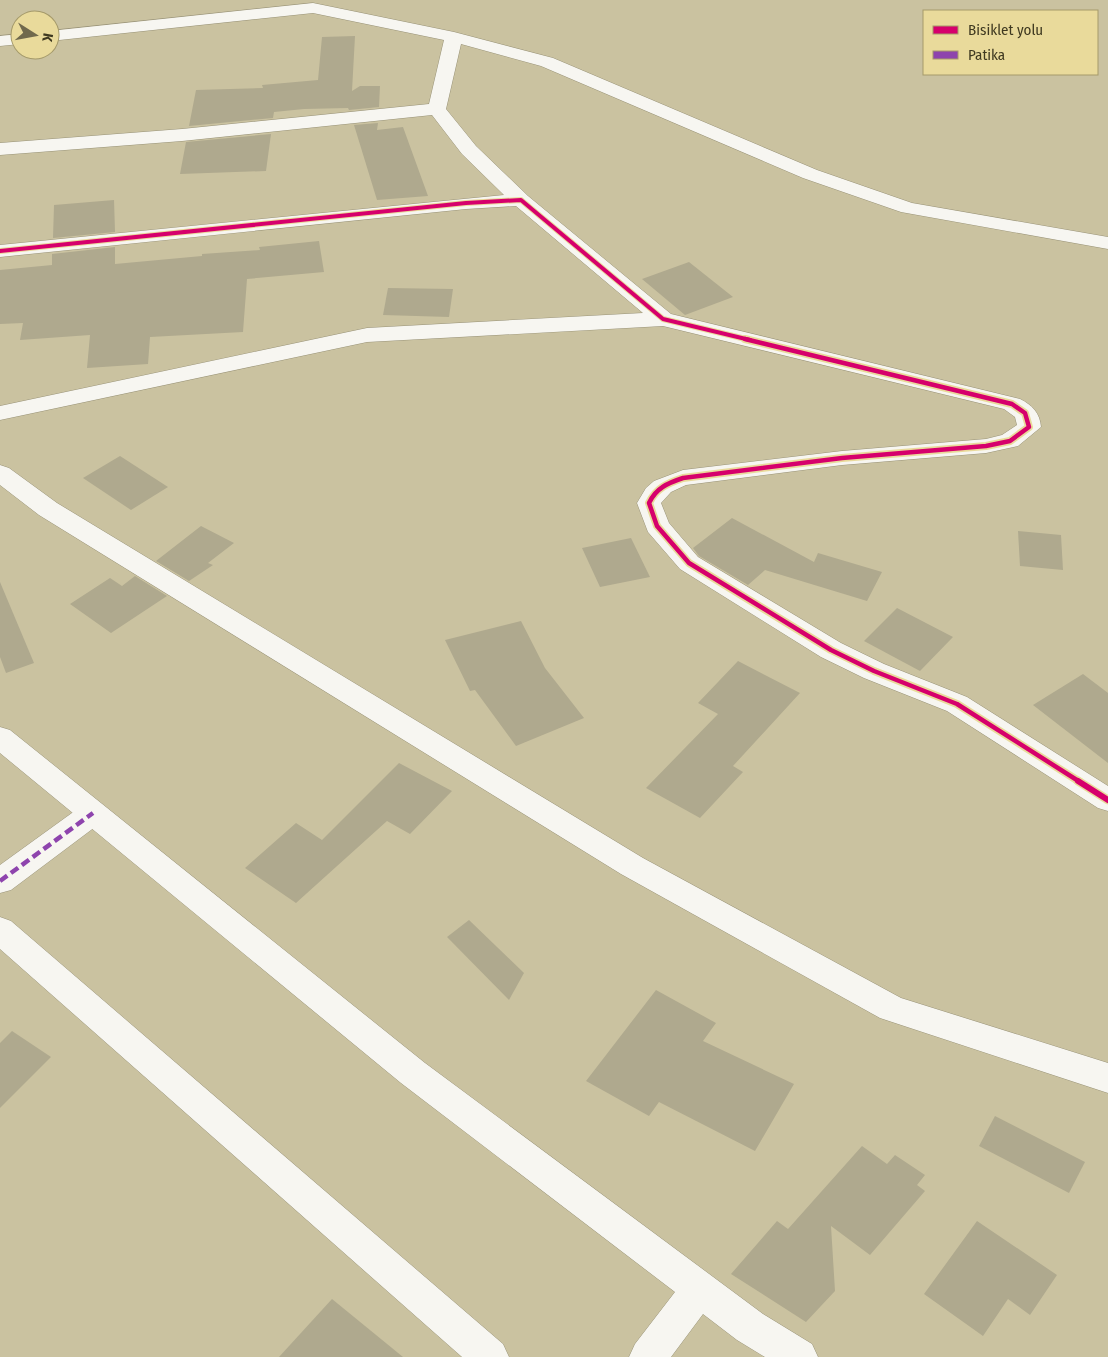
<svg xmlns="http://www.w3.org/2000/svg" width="1108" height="1357" viewBox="0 0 1108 1357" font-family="'Fira Sans Condensed',sans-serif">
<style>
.building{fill:#afa98e}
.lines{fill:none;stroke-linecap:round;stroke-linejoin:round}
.pedestrian-casing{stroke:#989277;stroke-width:1}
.minor-casing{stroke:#989277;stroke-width:1}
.pedestrian{fill:#f7f6f1;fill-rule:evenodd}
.minor{fill:#f7f6f1;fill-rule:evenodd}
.quiet{stroke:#8e44ad;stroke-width:4.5;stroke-dasharray:9 4.5;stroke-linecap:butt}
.cycleway-far2-casing{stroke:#e9da9b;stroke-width:6}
.cycleway-far1-casing{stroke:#e9da9b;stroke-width:8}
.cycleway-casing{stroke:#e9da9b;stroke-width:9}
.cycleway-far2{stroke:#d6006c;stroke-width:4}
.cycleway-far1{stroke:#d6006c;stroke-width:4.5}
.cycleway{stroke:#d6006c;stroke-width:6}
</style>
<rect width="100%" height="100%" fill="#cac2a0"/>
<g class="building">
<polygon points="355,36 352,91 360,86 380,86 379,107 349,110 348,108 304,109 274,112 273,118 189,126 196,90 263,88 262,85 318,80 322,37"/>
<polygon points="378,123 377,130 403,127 428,196 377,200 354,125"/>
<polygon points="271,134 266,171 180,174 186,142"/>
<polygon points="114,200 115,232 53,238 54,205"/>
<polygon points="319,241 324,272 247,279 243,332 150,337 148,364 87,368 90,335 20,340 23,323 0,324 0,270 52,265 52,254 115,247 115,264 202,256 202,254 260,250 259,247"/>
<polygon points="689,262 733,297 685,315 642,279"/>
<polygon points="388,288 453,289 449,317 383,315"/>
<polygon points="120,456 168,487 131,510 83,478"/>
<polygon points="732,518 814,562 818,553 882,572 867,601 765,570 748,585 699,556 693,548"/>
<polygon points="201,526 234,543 208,563 213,565 189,581 156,561"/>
<polygon points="1018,531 1061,535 1063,570 1020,566"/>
<polygon points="631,538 650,577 600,587 582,548"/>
<polygon points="135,576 167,596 111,633 70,604 110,578 122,586"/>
<polygon points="0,582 34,663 6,673 0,657"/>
<polygon points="897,608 953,637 920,671 864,641"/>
<polygon points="521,621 545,668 584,718 516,746 475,690 470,691 445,640"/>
<polygon points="738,661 800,693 733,766 743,772 700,818 646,788 718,714 698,703"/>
<polygon points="1083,674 1108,693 1108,763 1033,705"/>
<polygon points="399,763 452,791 410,834 387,821 296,903 245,868 296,823 322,840"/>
<polygon points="469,920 524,973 509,1000 447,937"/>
<polygon points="656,990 716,1023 703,1041 794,1084 755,1151 659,1102 649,1116 586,1081"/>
<polygon points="12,1031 51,1057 0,1108 0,1043"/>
<polygon points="995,1116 1085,1162 1069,1193 979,1146"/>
<polygon points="862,1146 887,1164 895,1155 925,1175 917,1185 925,1191 870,1255 831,1226 835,1291 806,1322 731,1274 777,1221 788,1229"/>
<polygon points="977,1221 1057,1275 1030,1315 1008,1299 983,1336 924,1294"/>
<polygon points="332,1299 403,1357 279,1357"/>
</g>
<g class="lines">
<g class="pedestrian-casing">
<polygon id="pedestrian" points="93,802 103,805 108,813 103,821 11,890 0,893 0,865 83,805"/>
</g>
<g class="minor-casing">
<g id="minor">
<path d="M313 3 454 32 553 58 817 170 912 203 1108 237V249L901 212 803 178 541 66 461 44 446 109 476 146 528 196 671 314 1020 399C1032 405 1040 413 1041 427L1018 446 986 453 842 465 686 485 671 492 661 503 669 523 698 557 841 643 884 664 967 697 1108 786V811L1098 808 947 711 864 678 821 657 680 569 648 532 637 503 646 488 654 481 683 470 842 451 986 439 1002 435 1017 425 1015 417 1004 409 663 326 367 342 0 420V406L367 328 643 313 516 206 466 209 0 257V245L504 195 462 154 432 115 182 141 0 155V143L182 129 429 104 444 40 313 13 50 41V31Z"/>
<polygon points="20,34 20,44 0,46 0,36"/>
<polygon points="0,465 9,468 57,503 643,858 901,998 1108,1063 1108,1093 880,1018 621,874 39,515 0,485"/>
<polygon points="0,727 10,730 425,1063 763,1314 812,1344 818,1357 765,1357 737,1340 703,1314 671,1357 629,1357 635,1344 675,1292 401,1083 0,753"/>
<polygon points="0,917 11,921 503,1344 509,1357 462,1357 0,949"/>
</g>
</g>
<use href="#pedestrian" class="pedestrian"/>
<use href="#minor" class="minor"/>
<polyline class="quiet" points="0,881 93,813"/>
<g class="cycleway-far2-casing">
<polyline id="cycleway-far2" points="0,251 466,203 521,200 663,319 750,340"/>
</g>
<g class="cycleway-far1-casing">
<path id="cycleway-far1" d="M745 339 1012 404 1025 413 1029 427 1010 441 986 446 842 458 683 478C668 483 656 488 649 503L657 526 689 563 831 650 874 671 957 704 1080 782"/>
</g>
<g class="cycleway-casing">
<polyline id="cycleway" points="1078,781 1108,800"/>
</g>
<use href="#cycleway-far2" class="cycleway-far2"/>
<use href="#cycleway-far1" class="cycleway-far1"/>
<use href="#cycleway" class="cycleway"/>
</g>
<rect x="923" y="10" width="175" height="65" fill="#e9da9b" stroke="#a59a6a"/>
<rect x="933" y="26" width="25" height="8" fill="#d6006c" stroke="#a59a6a"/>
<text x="968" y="35" font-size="15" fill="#3f3920">Bisiklet yolu</text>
<rect x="933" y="51" width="25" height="8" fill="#8e44ad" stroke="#a59a6a"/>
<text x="968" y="60" font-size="15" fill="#3f3920">Patika</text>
<g transform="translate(35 35) rotate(101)"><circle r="24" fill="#e9da9b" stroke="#a59a6a"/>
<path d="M0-4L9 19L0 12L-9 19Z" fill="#70694d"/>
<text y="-8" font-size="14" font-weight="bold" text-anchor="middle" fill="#3f3920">K</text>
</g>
</svg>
